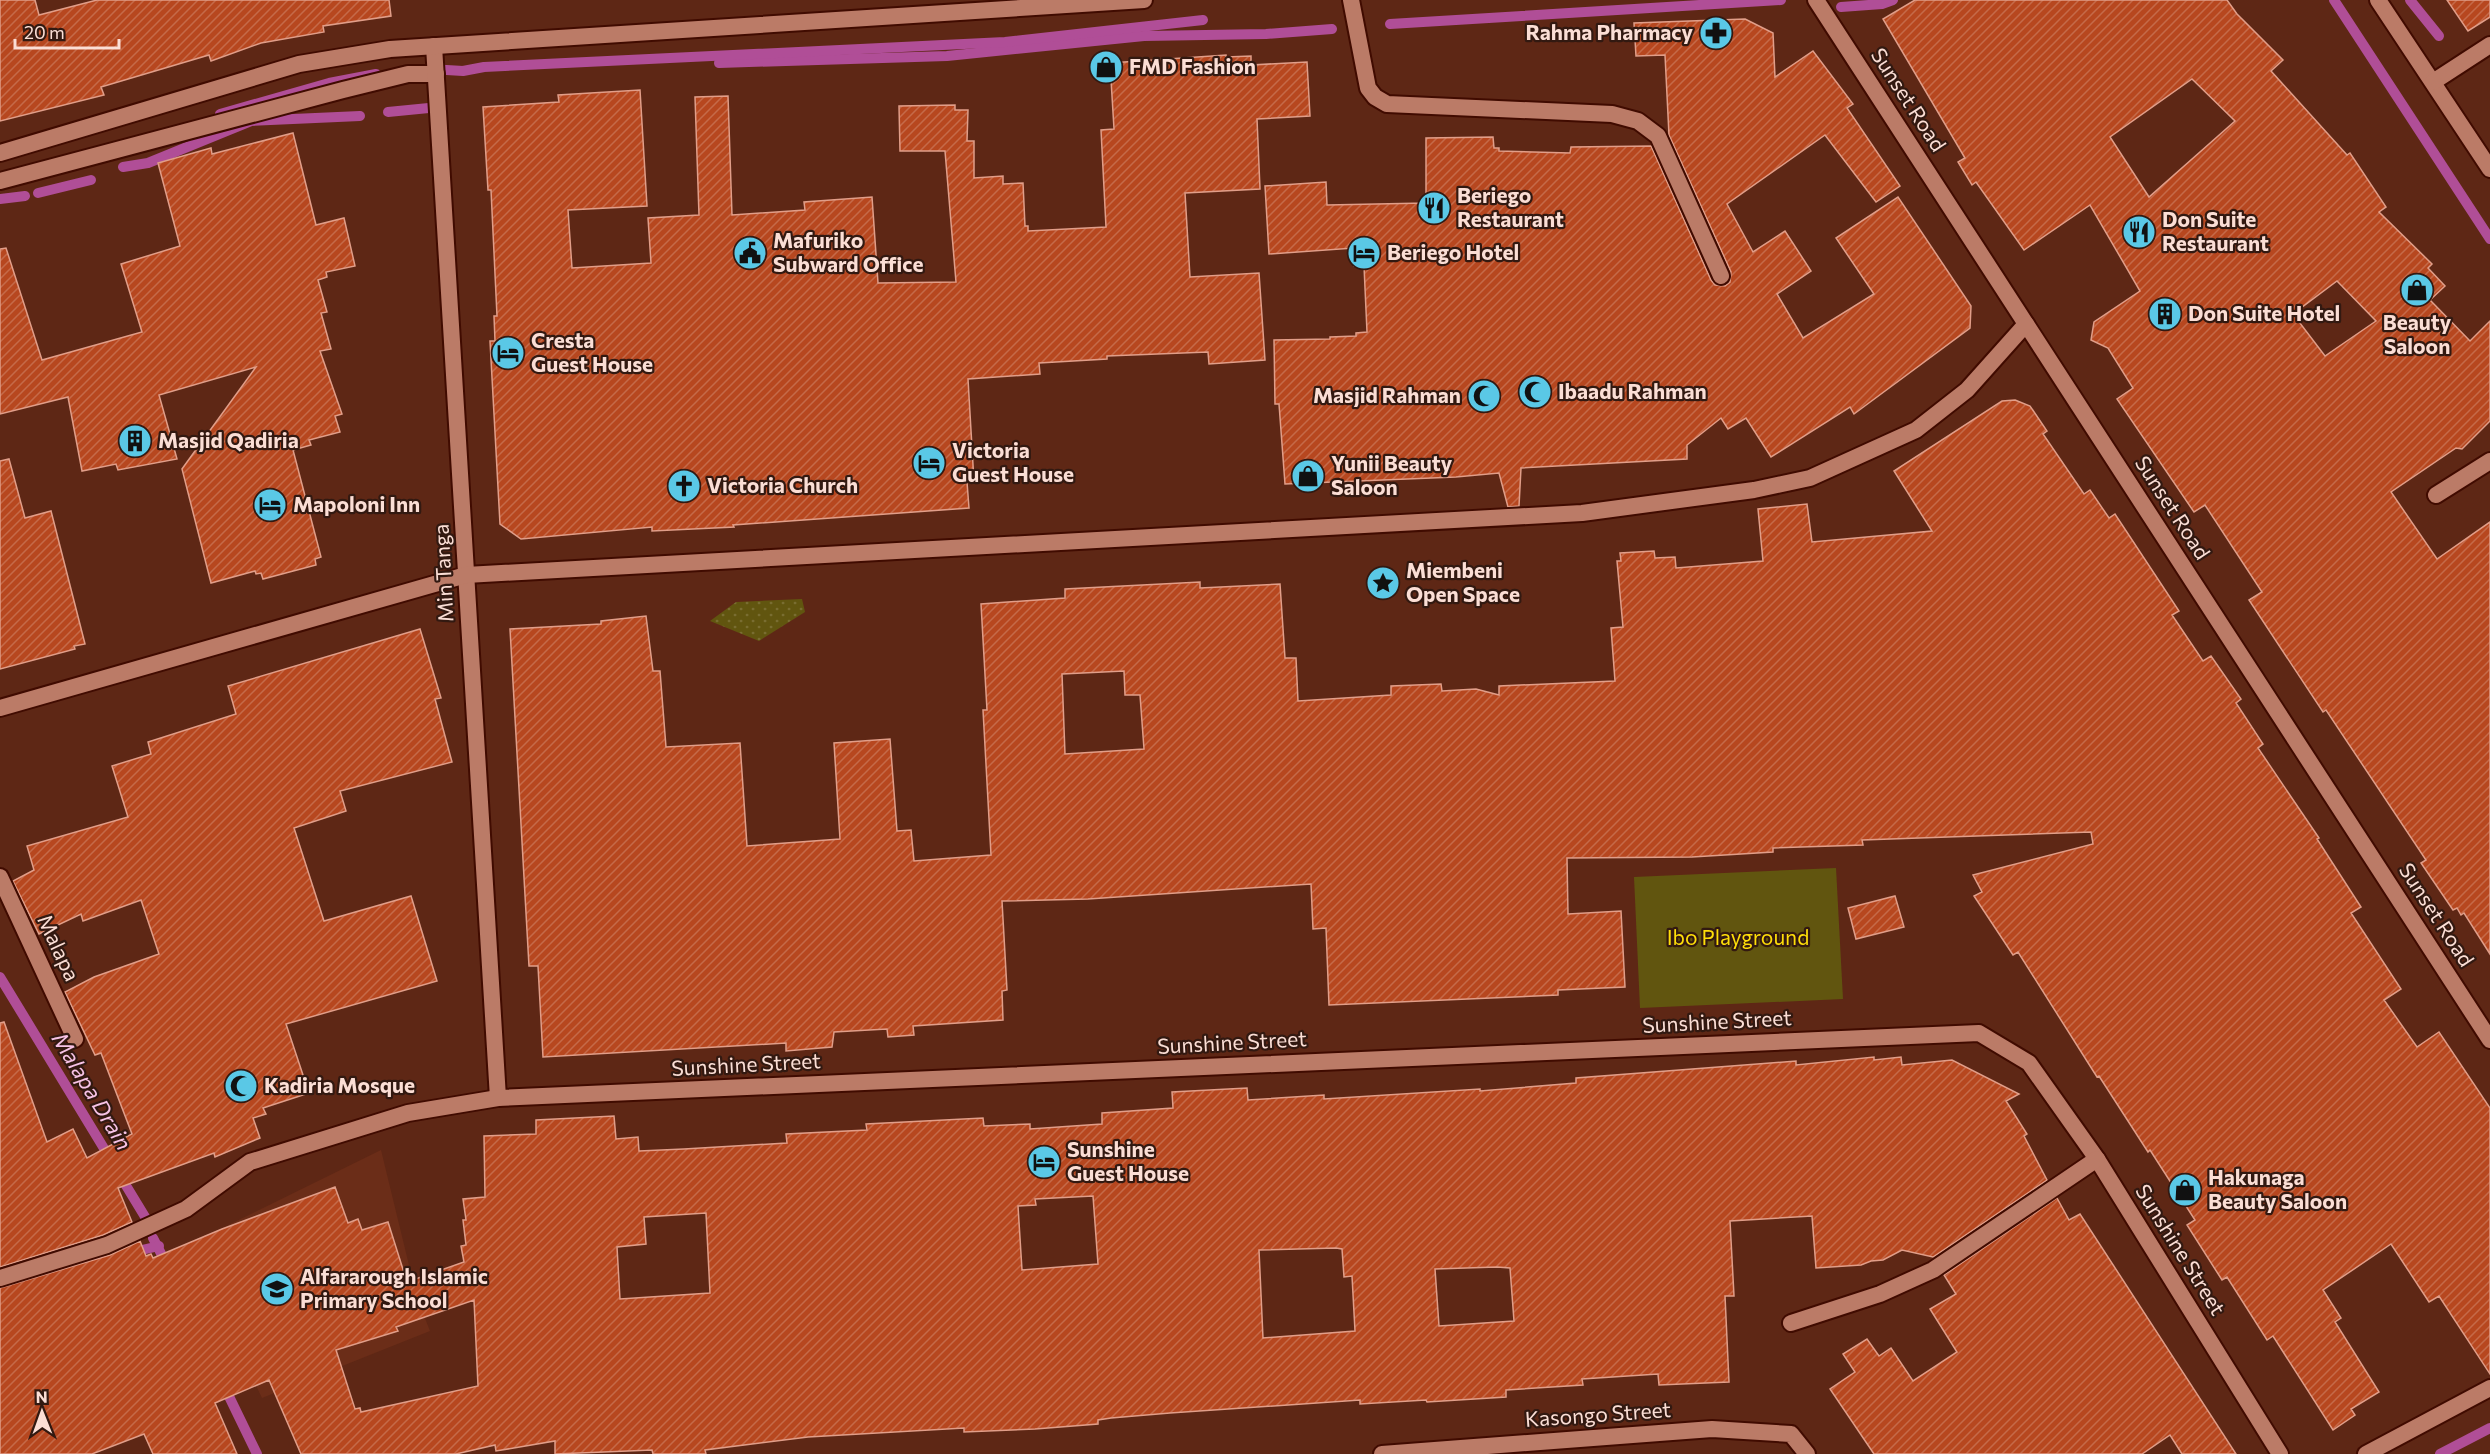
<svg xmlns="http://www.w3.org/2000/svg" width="2490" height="1454" viewBox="0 0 2490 1454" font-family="Commissioner,sans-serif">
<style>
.built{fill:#6b2d18}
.grass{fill:url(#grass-dots)}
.green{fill:#61550f}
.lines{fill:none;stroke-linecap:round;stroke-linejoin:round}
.stream{stroke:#b04e97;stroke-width:10}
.building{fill:url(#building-hatch);stroke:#e19e89;stroke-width:1.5;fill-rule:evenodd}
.service-casing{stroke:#400b00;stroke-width:20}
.minor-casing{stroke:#400b00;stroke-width:20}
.service{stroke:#bb7b67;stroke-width:16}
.minor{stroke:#bb7b67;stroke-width:16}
.labels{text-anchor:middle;stroke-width:4.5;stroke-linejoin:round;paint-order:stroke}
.poi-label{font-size:21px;font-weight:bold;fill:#fbded5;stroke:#321911;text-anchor:start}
.street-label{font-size:21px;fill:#fbded5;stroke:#321911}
.park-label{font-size:21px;fill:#fede09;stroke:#321911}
.water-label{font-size:22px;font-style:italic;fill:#f7c3e6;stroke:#321911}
</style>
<defs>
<pattern id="grass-dots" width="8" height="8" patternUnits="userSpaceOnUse" patternTransform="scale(1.5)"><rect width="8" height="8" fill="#61550f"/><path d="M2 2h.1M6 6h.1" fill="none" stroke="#796d31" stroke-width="1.8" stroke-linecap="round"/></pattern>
<pattern id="building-hatch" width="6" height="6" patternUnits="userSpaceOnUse" patternTransform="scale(1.5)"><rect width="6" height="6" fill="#b7471f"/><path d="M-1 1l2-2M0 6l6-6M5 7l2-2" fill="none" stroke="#c56a49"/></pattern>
</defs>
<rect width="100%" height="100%" fill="#5e2715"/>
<polygon class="built" points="381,1150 417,1298 430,1331 262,1398 188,1245"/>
<polygon class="grass" points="802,599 805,612 759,641 710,621 736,602"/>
<polygon class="green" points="1836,868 1843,999 1640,1008 1634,877"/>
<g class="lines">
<g class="stream">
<polyline points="2334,0 2490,239"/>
<polyline points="2410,0 2439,36"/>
<polyline points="1841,7 1882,4 1893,0"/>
<polyline points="1390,24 1781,0"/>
<polyline points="719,63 947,56 1144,36 1266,34 1332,29"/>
<polyline points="430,69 463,71 484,67 1005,42 1203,20"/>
<polyline points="388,112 439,107"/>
<polyline points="220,114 329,83 376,74"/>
<polyline points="123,167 148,163 251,121 360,116"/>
<polyline points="38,193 91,180"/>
<polyline points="0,199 25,196"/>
<polyline points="0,977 111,1160"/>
<polyline points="119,1174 150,1225"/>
<polyline points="153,1238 168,1267"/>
<polyline points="129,1253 159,1246"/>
<polyline points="65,1265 100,1260"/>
<polyline points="0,1289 24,1277"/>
<polyline points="223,1384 257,1454"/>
<polyline points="2440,1454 2490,1428"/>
</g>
</g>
<g class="building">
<polygon points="0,0 35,0 39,15 97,0 389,0 391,16 323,26 324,32 261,43 211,61 209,55 101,87 104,95 0,121"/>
<path d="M1915 0H2227L2237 14 2283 60 2271 71 2347 155 2350 153 2386 207 2379 212 2432 264 2428 268 2445 286 2430 300 2470 341 2490 321V421L2462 449 2456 448 2391 492 2437 559 2490 522V954L2464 913 2461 915 2457 908 2453 910 2421 863 2426 860 2326 710 2323 712 2249 600 2262 592 2205 505 2194 512 2117 399 2133 388 2108 348 2091 340 2094 322 2140 291 2090 205 2024 250 1976 182 1972 185 1958 162 1965 158 1883 19ZM2192 79 2235 121 2149 197 2110 137ZM2337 281 2376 321 2325 356 2293 314Z"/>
<polygon points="2447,0 2490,0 2490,17 2468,31"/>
<polygon points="1745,19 1773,33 1775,77 1813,51 1853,104 1847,108 1900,186 1876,202 1825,135 1727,204 1753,252 1785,231 1811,271 1777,294 1803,338 1874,294 1836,238 1898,197 1971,306 1970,328 1854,414 1850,407 1771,457 1746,418 1728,429 1721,418 1687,445 1687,459 1521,468 1519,506 1508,507 1499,473 1456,477 1285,484 1279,404 1275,404 1274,340 1330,339 1330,337 1356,336 1356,333 1367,332 1364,266 1354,266 1354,248 1269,254 1265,186 1326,182 1327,205 1426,203 1426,138 1493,137 1494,148 1499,148 1499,151 1570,153 1571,147 1651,146 1711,280 1715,285 1725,286 1730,282 1731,272 1669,135 1665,55 1636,56 1634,23"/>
<polygon points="1226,55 1226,57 1251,56 1251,65 1307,62 1310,116 1257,119 1260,189 1185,193 1190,277 1259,273 1265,360 1209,364 1208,352 1107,356 1107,359 1039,363 1040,374 968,379 974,482 967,482 969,508 733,525 734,527 652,531 652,527 521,539 500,524 490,341 495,341 494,316 497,316 491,190 488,190 483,107 559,102 558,95 640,90 647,206 568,210 572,268 651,263 648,218 699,215 695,97 728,96 732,215 805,210 804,202 872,197 878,283 956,282 945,151 900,151 899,106 955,105 955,110 968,110 967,141 974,141 974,178 1003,176 1003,184 1023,183 1025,226 1028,226 1028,231 1106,227 1101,130 1114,129 1110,63"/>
<polygon points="293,133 316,225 344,218 355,266 326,272 327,277 318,280 327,312 321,313 331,349 320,351 342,414 335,416 340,432 309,440 311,445 293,450 321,557 315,559 316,565 263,579 261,573 256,574 255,571 211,583 182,469 256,367 159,395 177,459 118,470 116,464 82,471 68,397 0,414 0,249 6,248 42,360 142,332 121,264 180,246 158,163 211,148 212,154"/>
<path d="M2015 400 2030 406 2047 431 2043 434 2084 494 2090 490 2109 518 2115 514 2179 611 2172 615 2203 661 2211 656 2241 699 2236 703 2263 744 2258 748 2319 838 2317 839 2361 907 2351 913 2401 989 2384 1000 2417 1047 2439 1032 2490 1108V1374L2439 1296 2429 1302 2391 1244 2323 1290 2341 1318 2335 1322 2379 1392 2351 1409 2355 1415 2333 1430 2273 1336 2267 1340 2227 1277 2222 1280 2187 1225 2195 1220 2150 1150 2148 1152 2099 1076 2097 1077 2018 952 2013 955 1974 896 1982 892 1973 875 2093 844 2091 832 1862 840 1863 845 1773 848V852L1692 857 1567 858 1568 914 1621 911 1625 987 1558 990V995L1329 1005 1326 928 1313 929 1311 884 1088 899 1002 901 1007 990 1002 991 1003 1020 913 1026 914 1035 888 1037 887 1029 834 1032 832 1047 786 1051V1043L543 1057 538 966H529L510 629 601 624V621L646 616 653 671H660L666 747 740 743 747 846 840 839 834 743 890 739 897 831 911 830 914 861 991 855 983 710H987L981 604 1065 598V589L1200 582V588L1280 584 1285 658H1296L1298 701 1391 695V686L1441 684 1442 691 1476 689 1499 695V686L1615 681 1611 628 1623 627 1617 561H1621L1620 553 1654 551 1655 558 1675 557 1676 568 1763 561 1758 509 1807 504 1812 542 1932 531 1894 471 2002 401ZM1124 671 1125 695H1140L1144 749 1065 754 1062 674Z"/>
<polygon points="9,459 25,518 51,511 85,644 74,646 75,649 0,669 0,461"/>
<polygon points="420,629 441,698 435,699 452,762 340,791 346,811 294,828 324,921 411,896 437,981 286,1024 309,1093 263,1108 266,1114 253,1118 260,1138 215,1157 214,1153 118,1188 132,1222 103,1235 0,1267 0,1023 4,1022 47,1142 73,1129 87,1158 132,1134 101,1053 95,1055 65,992 94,977 159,954 141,900 83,921 81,914 39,934 13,881 34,870 27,846 128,817 112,766 151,754 148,742 236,714 228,686"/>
<polygon points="1895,896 1904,927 1856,939 1848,908"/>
<path d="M1874 1057V1060L1901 1057 1902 1065 1952 1060 2019 1094 2006 1101 2027 1134 2024 1136 2047 1180 1933 1257 1902 1250 1883 1260 1871 1261 1861 1265 1816 1268 1812 1216 1730 1221 1734 1296H1725L1729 1382 1659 1385 1658 1374 1582 1379 1583 1385 1506 1390V1397L1427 1402 1426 1400 1360 1404V1400L1170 1413 1111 1418 1098 1420V1424L1035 1429 964 1432V1428L808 1437 705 1450 706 1454H653L652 1450 555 1454V1441L496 1451 495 1445 456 1454H301L269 1380 215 1403 237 1454H153L144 1434 92 1454H0V1288L110 1255 140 1241 146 1256 151 1254 153 1258 222 1229 335 1187 348 1223 358 1219 362 1230 388 1222 407 1282 464 1262 461 1246 466 1245 463 1220H466L463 1199 485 1197 484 1136 536 1134V1120L614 1116 616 1139 638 1137 639 1151 684 1149 787 1143 786 1134 867 1130 866 1124 983 1118 984 1126 1030 1124V1129L1102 1124V1113L1173 1108 1172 1092 1247 1088 1248 1100 1324 1095V1099L1480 1089V1091L1576 1083V1078L1796 1061V1065ZM1093 1196 1098 1264 1022 1270 1018 1206 1036 1205 1035 1199ZM706 1213 710 1293 620 1299 617 1247 646 1244 644 1217ZM1336 1248 1342 1249 1344 1277 1352 1276 1355 1331 1263 1338 1259 1250ZM1497 1267 1510 1268 1514 1321 1439 1326 1435 1269ZM474 1300 478 1386 361 1412 360 1408 355 1409 336 1350 398 1331 396 1327Z"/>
<polygon points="2057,1198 2069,1220 2080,1214 2236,1454 2182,1454 2170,1435 2142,1454 1874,1454 1830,1389 1855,1372 1843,1354 1867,1339 1879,1356 1891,1348 1913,1381 1957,1352 1930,1309 1956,1294 1944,1275"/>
</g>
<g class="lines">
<g class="service-casing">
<g id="service">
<polyline points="0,181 343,90 408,74 436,74"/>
<polyline points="2436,495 2490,461"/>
</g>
</g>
<g class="minor-casing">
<g id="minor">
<polyline points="1351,0 1368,88 1375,97 1387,104 1612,114 1638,121 1658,136 1721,276"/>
<polyline points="1816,0 2490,1040"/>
<polyline points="2378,0 2490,169"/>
<polyline points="434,46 498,1098"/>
<polyline points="2433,82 2490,45"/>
<polyline points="0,153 299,64 390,49 1144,0"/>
<polyline points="0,708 466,575 1582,513 1754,490 1810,478 1916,430 1967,390 2026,324"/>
<polyline points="0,877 75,1039"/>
<polyline points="0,1278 107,1245 186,1209 250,1162 408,1113 498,1098 1979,1033 2029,1063 2097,1159 2280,1454"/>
<polyline points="1791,1323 1880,1294 1933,1270 2097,1159"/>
<polyline points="1382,1454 1712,1429 1791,1434 1807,1454"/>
<polyline points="2366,1454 2490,1388"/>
</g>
</g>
<use href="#service" class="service"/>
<use href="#minor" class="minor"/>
</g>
<defs>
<g id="pharmacy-disc" transform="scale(1.725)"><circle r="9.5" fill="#5ac8e6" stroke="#321911"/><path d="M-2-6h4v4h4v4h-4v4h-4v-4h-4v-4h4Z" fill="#111"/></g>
<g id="shop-disc" transform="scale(1.725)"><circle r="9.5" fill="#5ac8e6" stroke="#321911"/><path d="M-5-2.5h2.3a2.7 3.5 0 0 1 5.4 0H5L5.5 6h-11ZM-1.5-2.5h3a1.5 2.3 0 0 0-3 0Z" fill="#111"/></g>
<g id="restaurant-disc" transform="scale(1.725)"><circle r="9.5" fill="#5ac8e6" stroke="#321911"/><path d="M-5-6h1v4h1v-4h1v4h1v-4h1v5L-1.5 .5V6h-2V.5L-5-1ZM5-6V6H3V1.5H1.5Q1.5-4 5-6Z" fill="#111"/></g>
<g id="civic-disc" transform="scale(1.725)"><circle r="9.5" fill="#5ac8e6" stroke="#321911"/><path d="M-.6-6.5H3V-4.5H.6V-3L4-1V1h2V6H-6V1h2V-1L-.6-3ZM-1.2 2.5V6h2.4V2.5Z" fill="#111"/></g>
<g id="hotel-disc" transform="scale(1.725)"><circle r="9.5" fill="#5ac8e6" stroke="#321911"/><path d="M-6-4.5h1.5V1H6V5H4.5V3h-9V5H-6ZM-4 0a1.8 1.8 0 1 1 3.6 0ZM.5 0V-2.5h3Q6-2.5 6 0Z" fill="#111"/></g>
<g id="building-disc" transform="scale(1.725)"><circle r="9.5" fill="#5ac8e6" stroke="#321911"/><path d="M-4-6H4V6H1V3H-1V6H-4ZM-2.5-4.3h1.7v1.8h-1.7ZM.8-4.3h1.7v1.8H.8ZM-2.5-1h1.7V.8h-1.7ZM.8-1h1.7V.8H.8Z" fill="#111"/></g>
<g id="mosque-disc" transform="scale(1.725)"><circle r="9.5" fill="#5ac8e6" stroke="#321911"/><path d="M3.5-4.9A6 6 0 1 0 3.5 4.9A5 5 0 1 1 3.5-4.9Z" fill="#111"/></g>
<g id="church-disc" transform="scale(1.725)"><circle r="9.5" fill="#5ac8e6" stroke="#321911"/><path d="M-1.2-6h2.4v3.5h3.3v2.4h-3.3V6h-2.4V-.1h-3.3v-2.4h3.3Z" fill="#111"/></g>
<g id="sight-disc" transform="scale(1.725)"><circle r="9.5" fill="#5ac8e6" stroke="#321911"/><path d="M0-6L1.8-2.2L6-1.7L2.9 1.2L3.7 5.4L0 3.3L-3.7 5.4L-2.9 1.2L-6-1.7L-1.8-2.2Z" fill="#111"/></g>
<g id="school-disc" transform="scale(1.725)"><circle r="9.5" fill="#5ac8e6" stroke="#321911"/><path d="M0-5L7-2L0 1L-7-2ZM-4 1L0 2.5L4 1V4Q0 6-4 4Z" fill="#111"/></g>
</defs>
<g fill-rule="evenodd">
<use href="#pharmacy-disc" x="1716" y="33"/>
<use href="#shop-disc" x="1106" y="67"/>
<use href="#restaurant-disc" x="1434" y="208"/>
<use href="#restaurant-disc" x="2139" y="232"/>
<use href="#civic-disc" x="750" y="253"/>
<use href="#hotel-disc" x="1364" y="253"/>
<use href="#shop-disc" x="2417" y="290"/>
<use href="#building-disc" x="2165" y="314"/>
<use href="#hotel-disc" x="508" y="353"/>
<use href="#mosque-disc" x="1535" y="392"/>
<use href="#mosque-disc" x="1484" y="396"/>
<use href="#building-disc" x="135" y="441"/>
<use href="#hotel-disc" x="929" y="463"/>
<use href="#shop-disc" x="1308" y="476"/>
<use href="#church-disc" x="684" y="486"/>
<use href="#hotel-disc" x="270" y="505"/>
<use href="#sight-disc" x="1383" y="583"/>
<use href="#mosque-disc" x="241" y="1086"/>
<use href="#hotel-disc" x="1044" y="1162"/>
<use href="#shop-disc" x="2185" y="1190"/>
<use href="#school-disc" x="277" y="1289"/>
</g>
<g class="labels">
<g class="poi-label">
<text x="1693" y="40" text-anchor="end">Rahma Pharmacy</text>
<text x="1129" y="74">FMD Fashion</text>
<text x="1457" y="203">Beriego<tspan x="1457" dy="24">Restaurant</tspan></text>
<text x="2162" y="227">Don Suite<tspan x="2162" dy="24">Restaurant</tspan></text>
<text x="773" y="248">Mafuriko<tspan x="773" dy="24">Subward Office</tspan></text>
<text x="1387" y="260">Beriego Hotel</text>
<text x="2188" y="321">Don Suite Hotel</text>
<text x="2417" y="330" text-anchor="middle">Beauty<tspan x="2417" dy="24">Saloon</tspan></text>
<text x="531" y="348">Cresta<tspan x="531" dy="24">Guest House</tspan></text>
<text x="1558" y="399">Ibaadu Rahman</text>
<text x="1461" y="403" text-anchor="end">Masjid Rahman</text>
<text x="158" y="448">Masjid Qadiria</text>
<text x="952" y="458">Victoria<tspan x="952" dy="24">Guest House</tspan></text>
<text x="1331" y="471">Yunii Beauty<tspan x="1331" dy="24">Saloon</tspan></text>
<text x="707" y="493">Victoria Church</text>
<text x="293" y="512">Mapoloni Inn</text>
<text x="1406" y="578">Miembeni<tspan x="1406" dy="24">Open Space</tspan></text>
<text x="264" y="1093">Kadiria Mosque</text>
<text x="1067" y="1157">Sunshine<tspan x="1067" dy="24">Guest House</tspan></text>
<text x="2208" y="1185">Hakunaga<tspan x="2208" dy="24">Beauty Saloon</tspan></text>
<text x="300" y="1284">Alfararough Islamic<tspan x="300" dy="24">Primary School</tspan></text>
</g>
<g class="street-label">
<text transform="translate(1908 100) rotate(57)" y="7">Sunset Road</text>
<text transform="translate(2172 508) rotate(57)" y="7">Sunset Road</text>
<text transform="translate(444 573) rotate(-93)" y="7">Min Tanga</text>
<text transform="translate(2436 915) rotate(57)" y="7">Sunset Road</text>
<text transform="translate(58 948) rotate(65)" y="7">Malapa</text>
<text transform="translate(1717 1022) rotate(-3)" y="7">Sunshine Street</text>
<text transform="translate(1232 1043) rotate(-3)" y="7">Sunshine Street</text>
<text transform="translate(746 1065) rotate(-3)" y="7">Sunshine Street</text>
<text transform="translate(2180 1250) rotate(58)" y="7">Sunshine Street</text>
<text transform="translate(1598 1415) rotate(-4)" y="7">Kasongo Street</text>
</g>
<g class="park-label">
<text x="1738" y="945">Ibo Playground</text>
</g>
<g class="water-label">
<text transform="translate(92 1091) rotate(59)" y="8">Malapa Drain</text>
</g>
</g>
<g transform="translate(42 1412) rotate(359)" stroke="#321911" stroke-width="4.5" paint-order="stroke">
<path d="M0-4.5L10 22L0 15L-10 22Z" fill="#fbded5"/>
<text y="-9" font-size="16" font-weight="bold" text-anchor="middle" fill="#fbded5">N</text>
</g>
<path d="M15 39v9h104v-9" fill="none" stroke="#fbded5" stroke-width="3"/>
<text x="24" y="39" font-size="18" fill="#fbded5" stroke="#321911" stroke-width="4.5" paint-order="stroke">20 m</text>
</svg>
